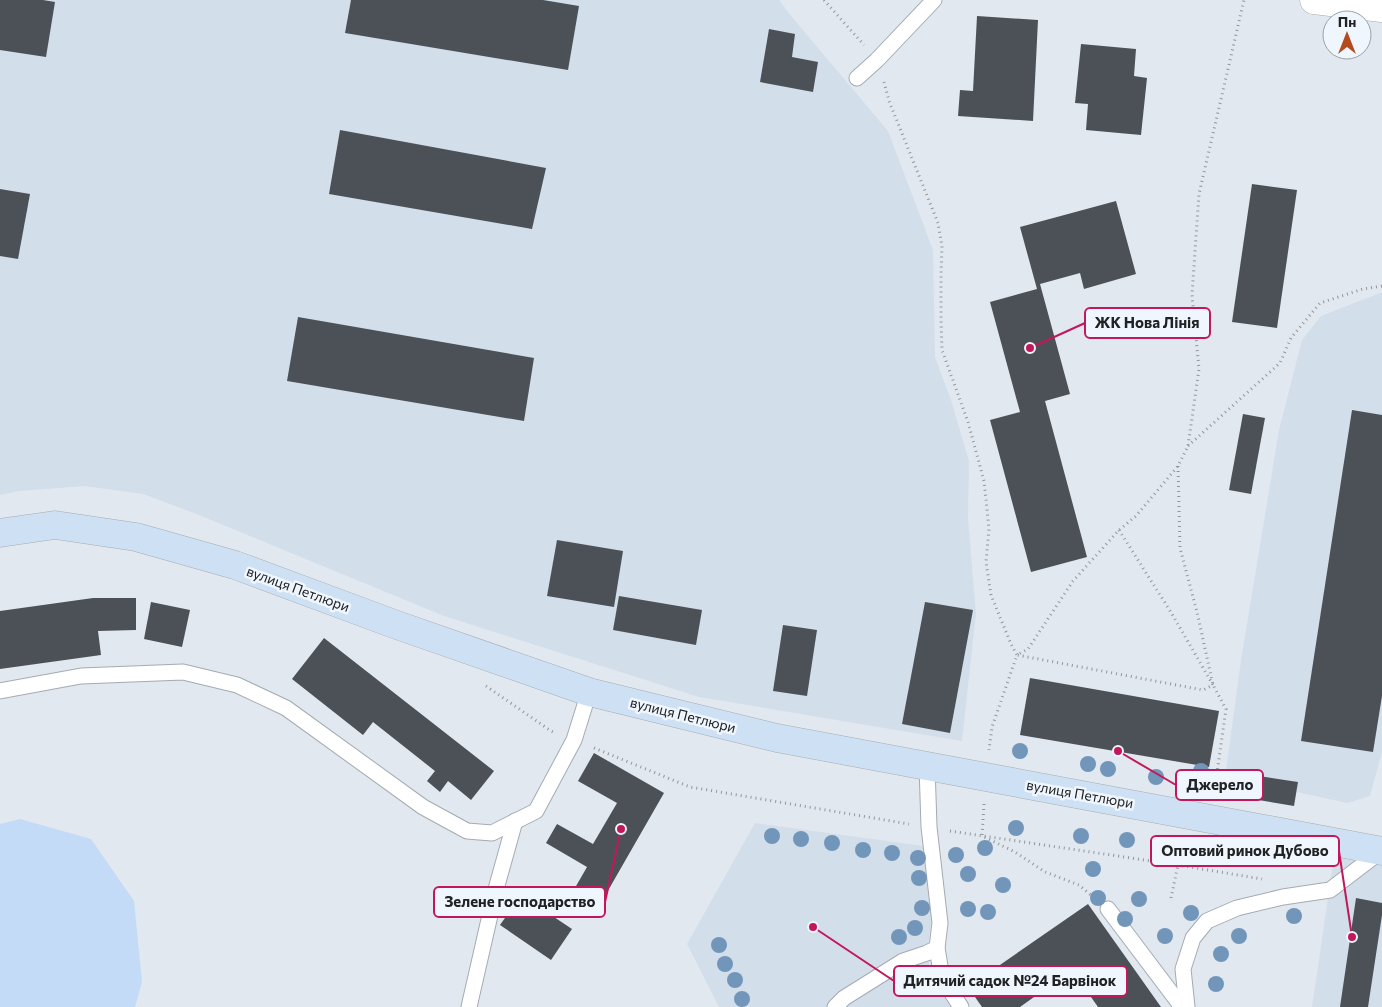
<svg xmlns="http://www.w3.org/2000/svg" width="1382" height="1007" viewBox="0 0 1382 1007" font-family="Commissioner,sans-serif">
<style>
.built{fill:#d3deeb}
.green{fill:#c3dbf7}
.building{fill:#4c5157}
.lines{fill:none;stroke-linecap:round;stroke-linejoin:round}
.service-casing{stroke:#a5abb2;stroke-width:17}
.minor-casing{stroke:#a5abb2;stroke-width:29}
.secondary-casing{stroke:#a5abb2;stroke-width:29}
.path{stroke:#91969b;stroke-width:3;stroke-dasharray:1 4;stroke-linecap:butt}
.service{stroke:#fff;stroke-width:15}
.minor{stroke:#fff;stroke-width:28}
.secondary{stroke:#cee0f3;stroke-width:28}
.tree{fill:#7196ba}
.labels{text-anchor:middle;stroke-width:5;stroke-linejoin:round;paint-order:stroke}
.street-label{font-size:14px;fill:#202224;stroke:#eff6fd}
.leader{fill:none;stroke:#c2185b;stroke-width:2}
.callout-dot{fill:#c2185b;stroke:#eff6fd;stroke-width:2}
.callout{fill:#eff6fd;stroke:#c2185b;stroke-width:2}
.callout-label{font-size:15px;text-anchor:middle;font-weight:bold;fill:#202224}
</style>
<rect width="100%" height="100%" fill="#e2e8ef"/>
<g class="built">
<polygon points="0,0 779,0 792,17 888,131 933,250 935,357 951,400 969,461 968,518 976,614 962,741 699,697 444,616 194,513 143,494 85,486 20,491 0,495"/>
<polygon points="1380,293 1382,293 1382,752 1370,796 1347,803 1297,792 1298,782 1226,771 1241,660 1279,430 1302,340 1321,316"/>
<polygon points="755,823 924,846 933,910 927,953 932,981 951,1007 719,1007 687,944"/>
<polygon points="1334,857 1382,866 1382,1007 1312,1007"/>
</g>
<polygon class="green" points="20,819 91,839 134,901 142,982 135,1007 0,1007 0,824"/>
<g class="building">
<polygon points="0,0 43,0 55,2 46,57 0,50"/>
<polygon points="351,0 543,0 579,6 568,70 345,33"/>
<polygon points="977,16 1038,20 1033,121 958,116 960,90 973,91"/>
<polygon points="769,29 795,34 792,57 818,62 813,92 760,82"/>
<polygon points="1081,44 1136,49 1134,76 1147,78 1141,135 1086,130 1088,104 1075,103"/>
<polygon points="340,130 546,168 532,229 329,194"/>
<polygon points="1252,184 1297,190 1277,328 1232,322"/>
<polygon points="0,189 30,194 18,259 0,256"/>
<polygon points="1116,201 1136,274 1084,289 1080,273 1040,284 1070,394 1045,401 1087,557 1031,572 990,420 1020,412 990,302 1037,289 1020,227"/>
<polygon points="298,317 534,358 524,421 287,381"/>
<polygon points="1352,410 1382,415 1382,696 1373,752 1301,741"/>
<polygon points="1243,414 1265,418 1251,494 1229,490"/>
<polygon points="557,540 623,551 614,607 547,596"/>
<polygon points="619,596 702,610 696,645 613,630"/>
<polygon points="93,598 136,598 136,630 98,631 101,655 0,669 0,611"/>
<polygon points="151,602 190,610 182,647 144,639"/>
<polygon points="925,602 973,610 950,733 902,724"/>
<polygon points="783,625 817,630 807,696 773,691"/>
<polygon points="324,638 494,771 471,800 448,781 440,792 427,781 435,771 373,722 363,735 292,679"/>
<polygon points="1030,678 1219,711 1209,767 1020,735"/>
<polygon points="594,753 664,793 594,915 568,900 587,867 546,843 557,824 593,844 617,803 578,781"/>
<polygon points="1226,771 1298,782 1294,806 1223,794"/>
<polygon points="521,895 572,929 551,960 500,925"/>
<polygon points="1356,898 1382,903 1382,915 1368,1007 1340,1007"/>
<polygon points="1088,904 1161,1007 1098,1007 1072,970 1020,1007 982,1007 968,987"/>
</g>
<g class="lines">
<g class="service-casing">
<g id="service">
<polyline points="857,78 877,60 934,0"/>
<polyline points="0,691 81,676 183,672 237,685 286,708 423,807 467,831 492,833 536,811 574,740 589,692"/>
<polyline points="927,766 929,827 940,923 937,948 942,978 961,1007"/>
<polyline points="1108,909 1182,1007"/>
<polyline points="469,1007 496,889 515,821"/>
<polyline points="835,1007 844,998 903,961 927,953 937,948"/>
<polyline points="1187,1007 1183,969 1193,938 1207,921 1237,908 1283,897 1330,890 1381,851"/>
</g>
</g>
<g class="minor-casing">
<polyline id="minor" points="1314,0 1382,8"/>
</g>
<g class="secondary-casing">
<polyline id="secondary" points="0,533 55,525 136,537 235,565 394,624 589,692 777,738 1382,851"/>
</g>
<g class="path">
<polyline points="824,0 864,45"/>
<polyline points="884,82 889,101 938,223 942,246 941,276 941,318 942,350 968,422 984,481 989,529 986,562 991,595 1011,644 1017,655 992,727 989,750"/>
<polyline points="1188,446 1280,363 1291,338 1320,303 1363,289 1382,286"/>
<polyline points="1178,466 1180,548 1197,612 1213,685 1226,709 1214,794"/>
<polyline points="1119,530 1172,614 1213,685 1203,690 1017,655 1028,649 1073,581 1119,530 1136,516 1178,466 1188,446 1199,369 1192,295 1199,194 1244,0"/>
<polyline points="486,686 551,731 555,733"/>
<polyline points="594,748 690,787 909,824"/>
<polyline points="984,804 982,836 1015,852 1045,872 1079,885 1092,896"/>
<polyline points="950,831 1178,865 1262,879"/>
<polyline points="1171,898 1178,865"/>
</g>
<use href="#service" class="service"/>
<use href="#minor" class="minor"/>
<use href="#secondary" class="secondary"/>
</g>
<g class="tree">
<circle cx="1020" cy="751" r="8"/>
<circle cx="1088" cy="764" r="8"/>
<circle cx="1108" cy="769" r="8"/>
<circle cx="1201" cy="771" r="8"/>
<circle cx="1156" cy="777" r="8"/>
<circle cx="1016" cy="828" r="8"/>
<circle cx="772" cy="836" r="8"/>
<circle cx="1081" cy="836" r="8"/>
<circle cx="801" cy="839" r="8"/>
<circle cx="1127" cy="840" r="8"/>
<circle cx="832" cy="843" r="8"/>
<circle cx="985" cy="848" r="8"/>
<circle cx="863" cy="850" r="8"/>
<circle cx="892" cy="853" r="8"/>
<circle cx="956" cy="855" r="8"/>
<circle cx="918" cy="858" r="8"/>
<circle cx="1093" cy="869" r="8"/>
<circle cx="968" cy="874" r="8"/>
<circle cx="919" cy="878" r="8"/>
<circle cx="1003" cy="885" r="8"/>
<circle cx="1098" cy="898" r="8"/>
<circle cx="1139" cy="899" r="8"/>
<circle cx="922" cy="908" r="8"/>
<circle cx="968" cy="909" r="8"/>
<circle cx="988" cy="912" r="8"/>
<circle cx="1191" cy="913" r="8"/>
<circle cx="1294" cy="916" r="8"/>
<circle cx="1125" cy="919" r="8"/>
<circle cx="915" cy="928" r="8"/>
<circle cx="1165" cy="936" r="8"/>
<circle cx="1239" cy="936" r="8"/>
<circle cx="899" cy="937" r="8"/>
<circle cx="719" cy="945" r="8"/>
<circle cx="1221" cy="954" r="8"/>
<circle cx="725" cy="964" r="8"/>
<circle cx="735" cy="980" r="8"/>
<circle cx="1216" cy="984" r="8"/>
<circle cx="742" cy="999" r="8"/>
</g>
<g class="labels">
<g class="street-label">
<text transform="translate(298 589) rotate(20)" y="5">вулиця Петлюри</text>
<text transform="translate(683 715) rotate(14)" y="5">вулиця Петлюри</text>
<text transform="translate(1080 794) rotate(10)" y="5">вулиця Петлюри</text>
</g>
</g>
<path class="leader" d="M1030 348L1085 323M1118 751L1176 785M1352 937L1339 851M621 829L605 902M813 927L894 981"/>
<g class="callout-dot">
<circle cx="1030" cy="348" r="5"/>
<circle cx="1118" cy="751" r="5"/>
<circle cx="1352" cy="937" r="5"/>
<circle cx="621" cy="829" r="5"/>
<circle cx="813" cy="927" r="5"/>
</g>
<g class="callout">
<rect x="1085" y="308" width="125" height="30" rx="5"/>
<rect x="1176" y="770" width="87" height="30" rx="5"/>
<rect x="1151" y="836" width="188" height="30" rx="5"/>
<rect x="434" y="887" width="171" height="30" rx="5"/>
<rect x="894" y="966" width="233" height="30" rx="5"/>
</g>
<g class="callout-label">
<text x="1147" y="328">ЖК Нова Лінія</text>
<text x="1220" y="790">Джерело</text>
<text x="1245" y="856">Оптовий ринок Дубово</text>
<text x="520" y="907">Зелене господарство</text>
<text x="1010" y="986">Дитячий садок №24 Барвінок</text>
</g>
<g transform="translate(1347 35)"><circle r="24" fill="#eff6fd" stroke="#9ca1a6"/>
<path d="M0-4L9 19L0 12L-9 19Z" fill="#b24c1f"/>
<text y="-8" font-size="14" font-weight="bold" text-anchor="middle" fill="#202224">Пн</text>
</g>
</svg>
